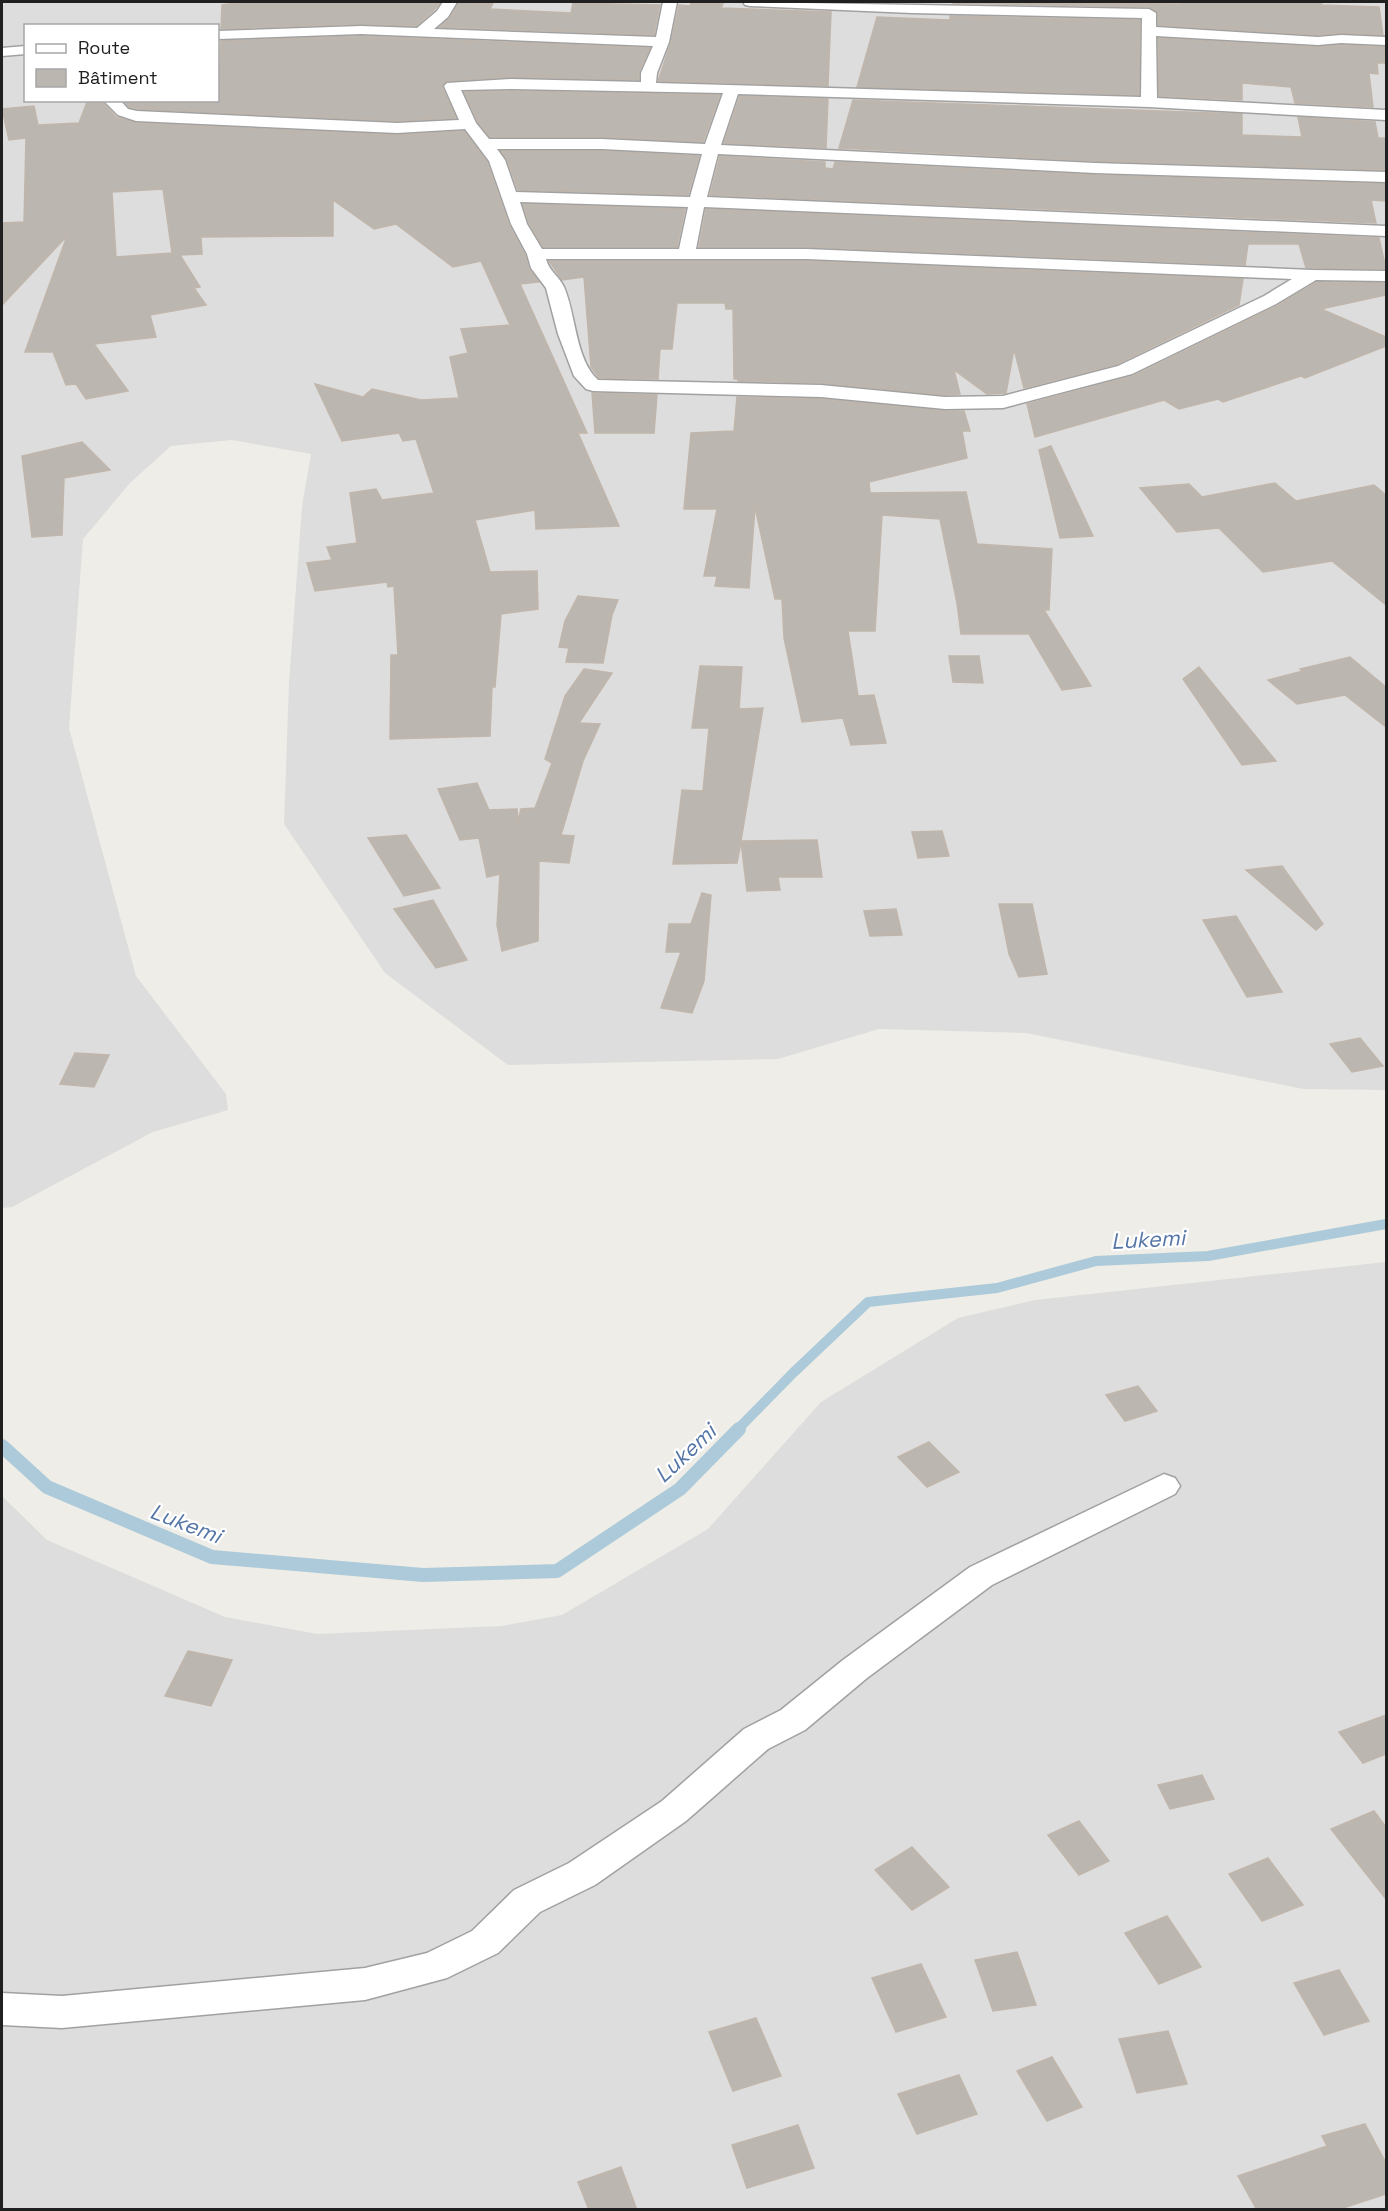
<svg xmlns="http://www.w3.org/2000/svg" width="1388" height="2211" viewBox="0 0 1388 2211" font-family="'Space Grotesk',sans-serif">
<style>
.residential{fill:#dedddd;fill-rule:evenodd}
.lines{fill:none;stroke-linecap:round;stroke-linejoin:round}
.stream-far1{stroke:#accad9;stroke-width:10}
.stream{stroke:#accad9;stroke-width:14}
.building{fill:#bcb6b0;stroke:#c0b6ab;stroke-width:1.5;fill-rule:evenodd}
.minor-casing{stroke:#a1a1a1;stroke-width:3}
.minor{fill:#fff;fill-rule:evenodd}
.labels{text-anchor:middle;stroke-width:4.5;stroke-linejoin:round;paint-order:stroke}
.water-label{font-size:22px;font-style:italic;fill:#5576a7;stroke:#fff}
</style>
<rect width="100%" height="100%" fill="#efede7"/>
<g class="residential">
<path d="M2 2H1386V1090L1303 1089 1026 1033 879 1029 778 1059 508 1065 385 973 284 824 289 683 302 506 311 454 232 440 171 446 130 483 83 539 69 728 136 976 226 1094 228 1110 153 1132 12 1207 2 1208ZM26 26H218V100H26Z"/>
<polygon points="1386,1262 1386,2209 2,2209 2,1496 47,1540 225,1617 317,1634 501,1626 562,1615 708,1529 821,1402 958,1318 1035,1300"/>
</g>
<g class="lines">
<polyline class="stream-far1" points="737,1430 793,1373 868,1302 997,1288 1096,1261 1208,1256 1386,1224"/>
<polyline class="stream" points="2,1446 47,1487 212,1557 423,1575 557,1571 680,1489 739,1429"/>
</g>
<g class="building">
<polygon points="243,2 441,2 435,9 416,26 361,24 221,29 222,5"/>
<polygon points="459,2 493,3 490,9 571,13 573,3 660,5 654,35 440,27 450,18"/>
<polygon points="953,2 1180,4 1180,2 1321,2 1322,5 1379,7 1383,35 1341,33 1318,35 1158,25 1158,13 1149,7 953,3"/>
<polygon points="691,3 723,4 721,8 831,12 828,86 658,81 671,42 679,5 690,6"/>
<polygon points="950,16 1140,20 1139,95 857,87 877,17 950,20"/>
<polygon points="361,36 650,48 639,72 639,80 511,77 447,81 442,87 456,118 397,121 137,109 129,107 125,102 218,101 221,41"/>
<polygon points="1158,38 1318,47 1341,45 1385,47 1386,63 1377,63 1378,74 1369,73 1373,107 1295,103 1291,87 1242,83 1242,100 1159,96"/>
<polygon points="511,91 720,95 703,142 602,137 490,137 478,122 464,92"/>
<polygon points="740,96 828,99 826,148 724,143"/>
<polygon points="853,100 1242,114 1242,135 1302,137 1298,117 1375,122 1378,138 1386,138 1386,170 1095,161 839,148"/>
<path d="M87 102H102L116 117 136 123 397 135 464 131 487 162 509 225 525 255 529 269 539 282 520 284 587 433H578L619 526 536 529 535 510 475 520 490 572 537 571 538 609 501 614 495 687H492L490 736 390 739 391 655H398L394 586 388 587 387 582 315 591 307 563 332 560 327 547 357 543 350 493 376 489 382 500 434 493 416 439 403 441 399 433 342 441 315 384 363 397 372 389 421 400 459 398 450 357 468 353 461 329 510 325 481 261 453 267 396 224 374 229 333 200V236L201 237 202 254 180 255 200 287 194 288 206 305 150 315 156 337 94 344 128 391 86 399 76 384 66 385 53 352H25L67 236 2 305V223L24 222 26 138 9 140 2 109 34 106 38 125 79 123ZM163 189 172 253 116 257 112 192Z"/>
<polygon points="501,151 602,151 699,156 688,195 518,190 507,159"/>
<polygon points="720,156 825,162 825,168 833,169 835,162 1095,175 1386,184 1386,201 1371,200 1376,223 710,195"/>
<polygon points="523,204 685,209 677,247 543,247 529,223"/>
<polygon points="706,209 1379,238 1386,269 1306,268 1299,244 1248,244 1245,265 807,247 699,247"/>
<polygon points="549,261 807,261 1243,279 1239,305 1117,364 1024,388 1014,349 1006,393 987,394 954,370 960,394 945,395 821,383 738,381 738,379 734,379 733,309 726,309 725,303 677,303 672,349 660,349 658,379 599,378 591,367 584,277 562,280"/>
<polygon points="1317,282 1386,283 1386,295 1321,309 1386,337 1386,346 1305,378 1301,376 1223,402 1218,399 1179,409 1164,400 1035,437 1027,404 1133,376 1277,306"/>
<polygon points="592,393 657,395 654,433 595,433"/>
<polygon points="737,397 821,399 945,411 964,411 970,431 962,431 967,458 869,482 870,493 966,492 977,544 1052,549 1049,610 1044,610 1091,686 1062,690 1029,634 961,634 957,603 940,519 882,515 875,631 848,631 858,696 874,695 886,743 851,745 843,718 802,722 784,638 782,599 775,599 755,507 749,588 715,586 717,576 704,576 717,509 684,509 691,433 734,431"/>
<polygon points="82,442 110,470 64,478 62,535 32,537 22,456"/>
<polygon points="1051,446 1093,536 1060,538 1039,450"/>
<polygon points="1275,483 1296,501 1374,485 1386,495 1386,605 1332,561 1263,572 1219,528 1177,532 1140,488 1189,484 1202,497"/>
<polygon points="578,596 618,600 612,615 603,663 566,662 569,648 559,647 565,621"/>
<polygon points="949,656 979,656 983,683 953,682"/>
<polygon points="1350,657 1386,687 1386,727 1345,695 1297,704 1268,680 1303,671 1300,669"/>
<polygon points="700,666 742,667 739,709 763,708 741,841 817,840 822,877 778,877 780,890 747,891 741,842 737,863 673,864 682,790 703,791 709,728 692,728"/>
<polygon points="1199,667 1276,761 1242,765 1183,679"/>
<polygon points="584,669 612,673 579,723 600,724 583,761 561,835 574,836 569,863 539,861 538,941 502,951 497,925 500,874 487,877 479,838 460,840 438,789 477,783 489,810 517,809 518,821 521,809 535,808 552,763 545,759 565,696"/>
<polygon points="942,831 949,856 918,858 912,832"/>
<polygon points="406,835 440,888 404,896 368,838"/>
<polygon points="1282,866 1323,924 1316,930 1246,870"/>
<polygon points="702,893 711,895 704,981 692,1013 661,1008 681,952 666,952 669,924 691,924"/>
<polygon points="433,900 467,960 436,968 394,909"/>
<polygon points="999,904 1032,904 1047,974 1019,977 1009,954"/>
<polygon points="896,909 902,935 870,936 864,911"/>
<polygon points="1236,916 1282,992 1247,997 1203,920"/>
<polygon points="1360,1038 1383,1066 1352,1072 1330,1044"/>
<polygon points="75,1053 109,1055 94,1087 60,1084"/>
<polygon points="1138,1386 1157,1411 1125,1421 1106,1395"/>
<polygon points="929,1442 959,1472 927,1487 898,1457"/>
<polygon points="188,1651 232,1660 211,1706 165,1696"/>
<polygon points="1386,1715 1386,1754 1363,1763 1339,1732"/>
<polygon points="1202,1775 1214,1799 1170,1809 1158,1785"/>
<polygon points="1374,1811 1386,1827 1386,1899 1331,1829"/>
<polygon points="1079,1821 1109,1861 1079,1875 1048,1835"/>
<polygon points="912,1847 949,1887 912,1910 875,1870"/>
<polygon points="1268,1858 1303,1905 1262,1921 1229,1874"/>
<polygon points="1167,1916 1201,1967 1159,1984 1125,1933"/>
<polygon points="1017,1952 1036,2005 993,2011 975,1960"/>
<polygon points="921,1964 946,2017 896,2032 872,1978"/>
<polygon points="1339,1970 1369,2021 1324,2035 1294,1983"/>
<polygon points="756,2018 781,2076 733,2091 709,2032"/>
<polygon points="1168,2031 1187,2084 1137,2093 1119,2039"/>
<polygon points="1052,2057 1082,2107 1047,2121 1017,2071"/>
<polygon points="959,2075 977,2114 917,2134 898,2094"/>
<polygon points="1365,2124 1386,2163 1386,2194 1337,2210 1257,2210 1238,2176 1327,2146 1322,2136"/>
<polygon points="798,2125 814,2168 747,2188 732,2145"/>
<polygon points="621,2167 637,2210 589,2210 578,2182"/>
</g>
<g class="lines">
<g class="minor-casing">
<g id="minor">
<path d="M443 2H457L448 17 434 29 656 37 663 2H677L669 42 657 73 656 83 1141 97 1142 18 912 13 750 6 745 5 743 2 1149 9 1156 13V27L1318 37 1341 35 1386 37V45L1341 43 1318 45 1156 36 1157 98 1386 110V120L1149 107 738 94 721 145 1095 163 1386 172V182L1095 173 718 154 707 197 1386 226V236L704 207 696 249H807L1312 270 1386 271V281L1316 280 1276 304 1132 374 1003 408 945 409 821 397 593 391 586 389 574 376 558 334 546 288 531 268 527 254 511 224 489 161 465 129 397 133 136 121 118 115 103 100H120L128 109 137 111 397 123 459 120 444 86 447 83 511 79 641 82V73L653 46 361 34 218 39V31L361 26 417 28 437 11ZM511 89 723 93 705 144 602 139H489L476 123 461 90ZM497 149H602L702 154 690 197 516 192 505 160ZM520 202 688 207 679 249H542L527 224ZM546 259H807L1292 279 1264 296 1118 366 1003 396 945 397 821 385 598 380C575 359 576 314 564 287 559 276 549 271 546 259Z"/>
<polygon points="26,46 26,54 2,56 2,48"/>
<polygon points="1164,1474 1175,1478 1180,1486 1175,1494 992,1585 867,1678 805,1730 768,1749 686,1821 595,1885 540,1912 498,1953 447,1978 365,2000 62,2028 2,2025 2,1993 62,1996 365,1968 427,1953 472,1931 514,1890 569,1863 662,1801 744,1729 781,1710 843,1660 970,1567"/>
</g>
</g>
<use href="#minor" class="minor"/>
</g>
<g class="labels">
<g class="water-label">
<text transform="translate(1148 1239) rotate(-3)" y="8">Lukemi</text>
<text transform="translate(685 1453) rotate(-43)" y="8">Lukemi</text>
<text transform="translate(186 1523) rotate(21)" y="8">Lukemi</text>
</g>
</g>
<rect width="1388" height="2211" fill="none" stroke="#202020" stroke-width="6"/>
<rect x="24" y="24" width="195" height="78" fill="#ffffff" stroke="#a6a6a6" stroke-width="1.5"/>
<rect x="36" y="44" width="30" height="9" fill="#ffffff" stroke="#a6a6a6" stroke-width="1.5"/>
<text x="78" y="54" font-size="18" fill="#202020">Route</text>
<rect x="36" y="69" width="30" height="18" fill="#bcb6b0" stroke="#a6a6a6" stroke-width="1.5"/>
<text x="78" y="84" font-size="18" fill="#202020">Bâtiment</text>
</svg>
